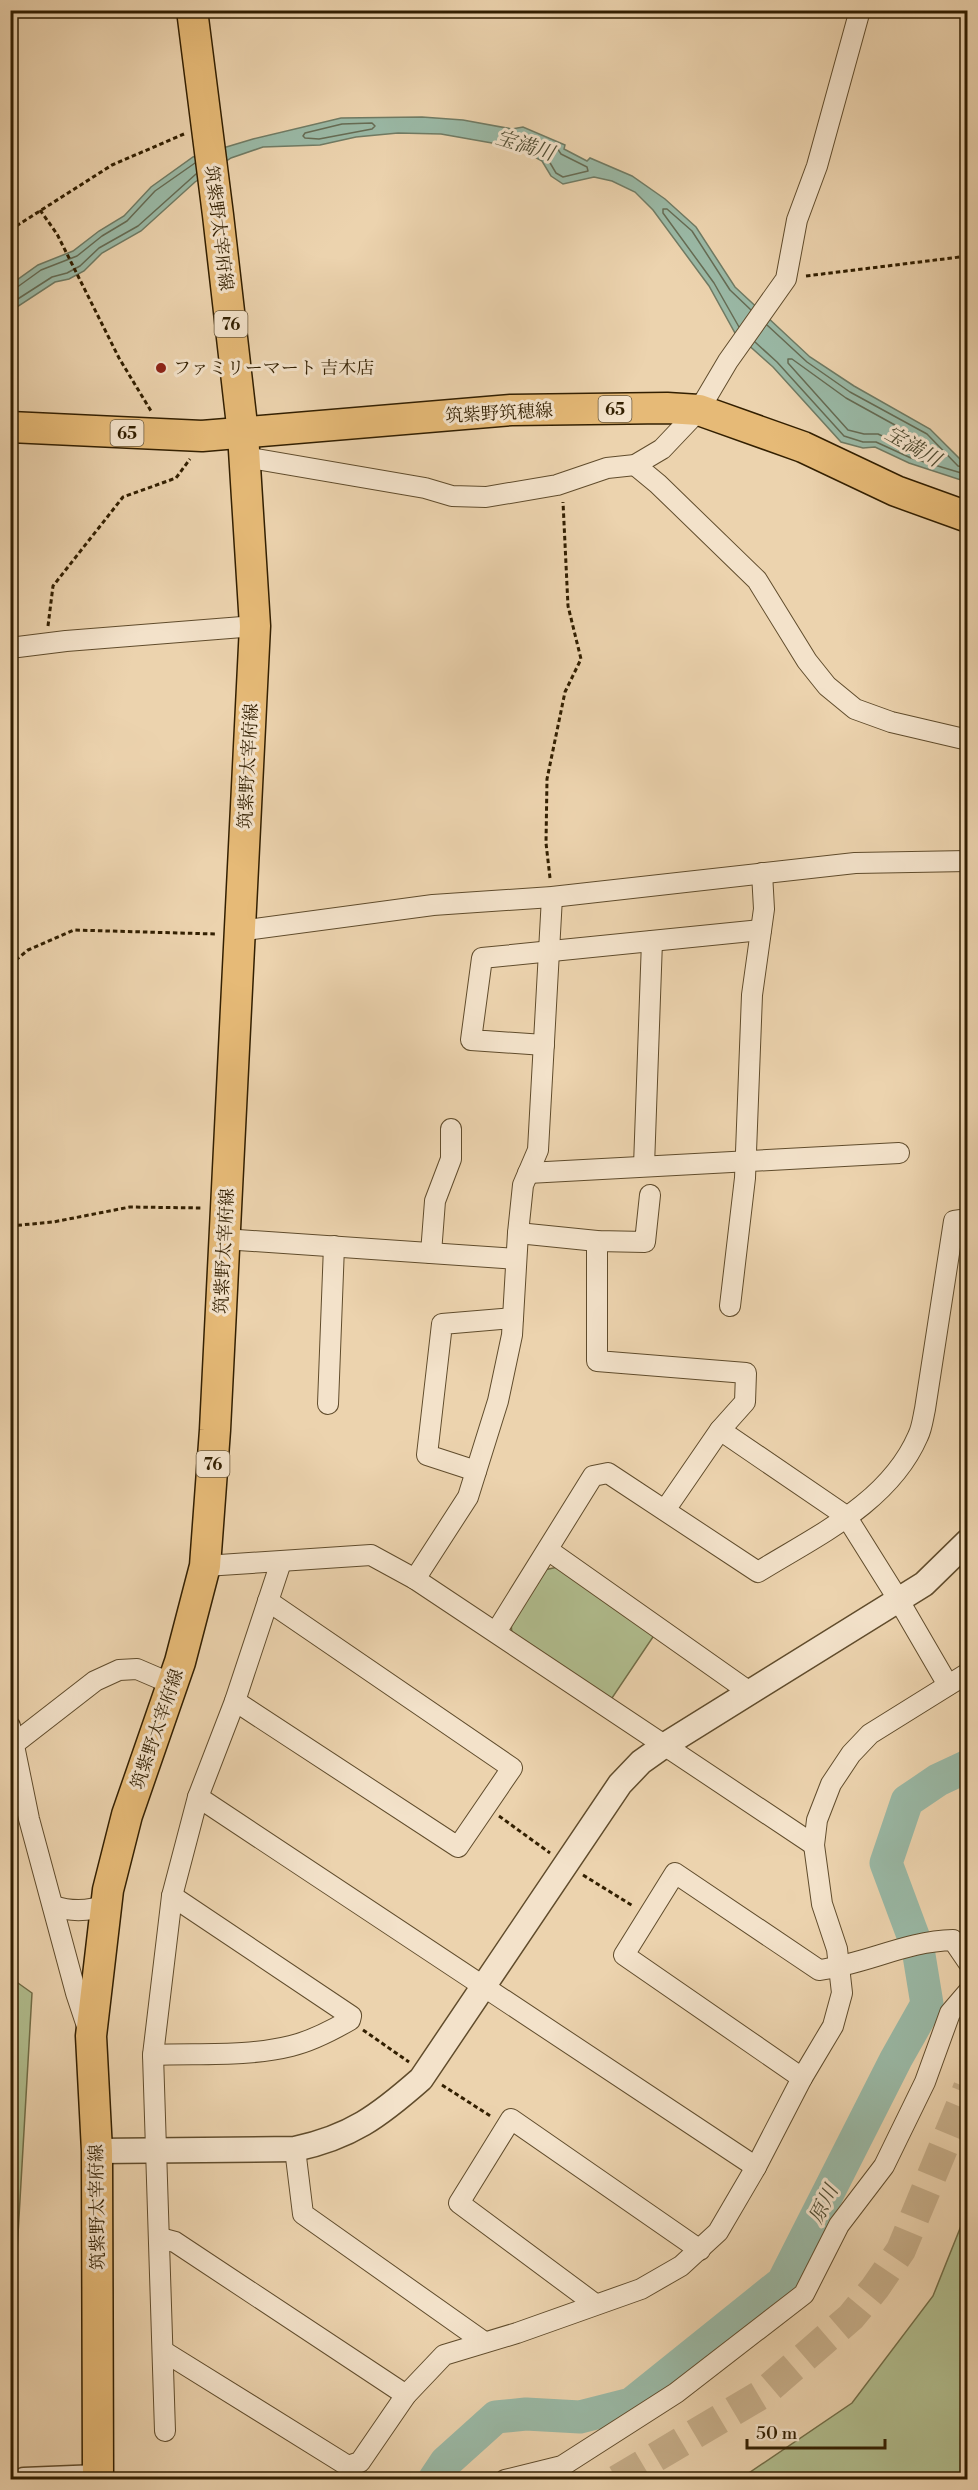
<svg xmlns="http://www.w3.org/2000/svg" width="978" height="2490" viewBox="0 0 978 2490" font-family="'Libre Bodoni','Noto Serif JP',serif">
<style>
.green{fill:#b1be8f;stroke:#726e48;stroke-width:1.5}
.water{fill:#9ab9a6;stroke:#707b64;stroke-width:1.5}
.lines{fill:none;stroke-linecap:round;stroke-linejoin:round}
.shore{stroke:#666c54;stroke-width:1.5}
.river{stroke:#9ab9a6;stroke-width:33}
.primary-tunnel{stroke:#c7af8b;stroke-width:30;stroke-dasharray:30 15;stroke-linecap:butt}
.minor-casing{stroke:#604c2c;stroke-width:22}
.tertiary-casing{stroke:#604c2c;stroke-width:27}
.primary-casing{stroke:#321f01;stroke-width:33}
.path{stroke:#321f01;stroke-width:3;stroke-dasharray:4.5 3;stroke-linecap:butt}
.minor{stroke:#f3e2ca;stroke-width:20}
.tertiary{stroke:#f3e2ca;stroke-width:24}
.primary{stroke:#e6ba77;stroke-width:30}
.poi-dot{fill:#8f2418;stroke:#f3e2ca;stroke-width:2}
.labels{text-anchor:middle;stroke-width:6;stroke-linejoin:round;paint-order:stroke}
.shield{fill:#f3e2ca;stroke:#6c5a3d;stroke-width:1.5}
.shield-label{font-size:16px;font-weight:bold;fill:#321f01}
.street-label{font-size:18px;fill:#321f01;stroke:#f3e2ca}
.poi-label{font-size:18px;fill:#321f01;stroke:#f3e2ca;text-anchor:start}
.water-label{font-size:20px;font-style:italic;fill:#514d33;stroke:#f3e2ca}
</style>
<rect width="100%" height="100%" fill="#ecd3ae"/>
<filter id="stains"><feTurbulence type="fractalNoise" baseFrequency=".00333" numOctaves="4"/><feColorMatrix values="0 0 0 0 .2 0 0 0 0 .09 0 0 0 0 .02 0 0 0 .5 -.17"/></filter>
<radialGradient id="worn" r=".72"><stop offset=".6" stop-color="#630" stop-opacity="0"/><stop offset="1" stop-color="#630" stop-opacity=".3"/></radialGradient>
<g class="green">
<polygon points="558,1567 655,1634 610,1701 512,1635 511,1622 544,1570"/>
<polygon points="11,1978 32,1993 11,2355"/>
<polygon points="967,2211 967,2479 740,2479 852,2403 933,2296"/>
</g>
<polygon class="water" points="422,117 463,120 512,129 523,127 565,145 564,149 587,161 590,158 632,176 665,199 696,227 735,287 810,357 854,386 930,429 962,461 967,462 967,482 909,463 875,447 863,448 841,442 773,367 735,333 709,286 653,210 635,192 612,181 594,177 563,184 551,176 542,161 524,151 492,143 441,134 398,133 356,137 320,145 263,147 231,158 195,182 141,231 102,253 84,271 69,279 55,282 11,311 10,285 38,265 73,251 99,231 124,216 151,187 193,157 253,139 341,118"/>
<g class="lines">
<g class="shore">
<polygon points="372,123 375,126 372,129 319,139 305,138 303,136 305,133 342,124"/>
<polygon points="523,134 557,148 561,154 587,167 588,171 563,177 556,173 546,156 504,138 507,135"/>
<polyline points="10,289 16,288 41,270 77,256 102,236 127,221 155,191 195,163"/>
<polyline points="10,304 52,277 67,273 80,266 99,248 138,226 196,174"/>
<polyline points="767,325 807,362 850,392 927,434 958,466 968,468"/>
<polyline points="739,327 714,283 663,213 663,209 667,209 692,231 730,290 751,310"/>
<polyline points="755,342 777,362 844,436 863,442 876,442 911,458 968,475"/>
<polygon points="788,359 792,359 846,398 922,440 934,452 934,455 931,456 914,451 878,434 864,434 848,430 788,363"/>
</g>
<polyline class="river" points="434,2480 446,2462 496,2417 526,2414 580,2417 631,2404 783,2282 896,2059 927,2004 918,1949 886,1863 907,1801 938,1780 968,1766"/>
<polyline class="primary-tunnel" points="617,2480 762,2394 851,2317 875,2288 901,2250 968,2088"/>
<g class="minor-casing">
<g id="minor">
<polyline points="244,457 425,488 452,496 486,497 557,485 607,468 635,465 662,449 699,410 728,361 786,279 797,220 817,166 860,10"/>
<polyline points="635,465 658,484 757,580 807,661 827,686 855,709 891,722 968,740"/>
<polyline points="10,648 66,641 255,626"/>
<polyline points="239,931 433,905 552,897 855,863 968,861"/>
<polyline points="544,1045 471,1040 482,958 761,930"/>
<polyline points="644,1166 652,941"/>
<polyline points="528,1173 899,1153"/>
<polyline points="518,1233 597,1241 645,1242 650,1195"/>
<polyline points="224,1239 516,1259"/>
<polyline points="597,1241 597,1361 746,1373 745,1402 720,1430"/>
<polyline points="431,1253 435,1201 451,1159 451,1129"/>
<polyline points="730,1306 745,1178 752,995 764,909 762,873"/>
<polyline points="328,1404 334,1246"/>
<polyline points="476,1471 427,1455 442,1324 513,1318"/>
<polyline points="665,1510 720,1430 846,1516 898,1599 948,1685"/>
<polyline points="548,1550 748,1691"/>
<polyline points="205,1566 371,1555 415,1579 814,1845"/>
<polyline points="415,1579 468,1497 498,1401 512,1335 518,1233 523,1185 538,1150 552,897"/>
<path d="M496 1632 593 1476 608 1473 758 1572C816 1536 889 1503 918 1436 922 1428 923 1418 925 1409L954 1221 968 1219"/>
<polyline points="235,1701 458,1847 512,1768 268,1601"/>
<polyline points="10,1726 29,1819 76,1993 88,2029"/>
<polyline points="10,1747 95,1681 119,1670 137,1669 172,1684"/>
<polyline points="198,1797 756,2167"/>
<path d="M53 1906C72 1912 89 1912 107 1904"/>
<path d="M153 2055C198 2053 247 2057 291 2046 312 2041 331 2031 350 2020L351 2016 172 1896"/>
<path d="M802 2078 624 1955 675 1873 819 1970C866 1964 906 1941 953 1940L968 1962"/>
<polyline points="295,2149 303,2214 484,2342"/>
<polyline points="160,2238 175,2242 406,2395"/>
<polyline points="595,2304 459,2203 511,2119 700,2250"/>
<polyline points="163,2351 348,2466 360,2462 406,2395 444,2355 517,2333 641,2289 681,2266 718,2232 756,2167 802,2078 833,2026 842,1993 837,1949 822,1904 814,1845 817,1820 831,1784 851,1754 870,1734 968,1673"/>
<polyline points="165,2431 153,2055 172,1896 198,1797 235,1701 281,1562"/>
<polyline points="505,2480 562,2466 676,2393 804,2294 839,2225 884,2166 925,2082 950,2013 968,1992"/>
</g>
</g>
<g class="tertiary-casing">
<g id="tertiary">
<path d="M97 2151 295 2149C351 2137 379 2116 421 2079L620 1784 641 1762 665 1745 924 1584 968 1541"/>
<polyline points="24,2480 98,2477"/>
</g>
</g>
<g class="primary-casing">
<g id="primary">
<polyline points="10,427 202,436 511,410 667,408 699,410 803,447 896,491 968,517"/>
<polyline points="98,2480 97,2151 91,2036 108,1890 127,1815 180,1662 205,1566 215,1430 255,626 243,434 218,215 192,10"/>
</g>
</g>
<g class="path">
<polyline points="40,210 57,234 119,358 151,411"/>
<polyline points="10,230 112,165 184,134"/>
<polyline points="806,276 968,256"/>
<polyline points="48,626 53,586 123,497 176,478 190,459"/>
<polyline points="550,878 546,843 547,779 565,692 581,659 568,606 563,502"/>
<polyline points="10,965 28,950 74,930 215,934"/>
<polyline points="10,1226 53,1222 130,1207 202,1208"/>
<path d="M10 1507C18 1529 16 1553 10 1576"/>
<polyline points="499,1816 550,1853"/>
<polyline points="583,1875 633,1906"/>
<polyline points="363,2030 409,2062"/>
<polyline points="442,2085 492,2117"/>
</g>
<use href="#minor" class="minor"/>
<use href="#tertiary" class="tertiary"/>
<use href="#primary" class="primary"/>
</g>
<circle class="poi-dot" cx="161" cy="368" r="6"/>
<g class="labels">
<g class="shield">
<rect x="214.5" y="311" width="33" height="26" rx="4.5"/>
<rect x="598.5" y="396" width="33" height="26" rx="4.5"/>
<rect x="110.5" y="420" width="33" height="26" rx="4.5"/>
<rect x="196.5" y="1451" width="33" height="26" rx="4.5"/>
</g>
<g class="shield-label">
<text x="231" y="330">76</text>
<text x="615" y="415">65</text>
<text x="127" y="439">65</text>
<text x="213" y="1470">76</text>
</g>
<g class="street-label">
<text transform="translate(219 228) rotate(83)" y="6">筑紫野太宰府線</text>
<text transform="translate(499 413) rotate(-3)" y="6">筑紫野筑穂線</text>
<text transform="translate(248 766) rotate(-87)" y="6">筑紫野太宰府線</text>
<text transform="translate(224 1251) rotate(-87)" y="6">筑紫野太宰府線</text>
<text transform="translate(157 1729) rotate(-71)" y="6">筑紫野太宰府線</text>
<text transform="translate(97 2207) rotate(-91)" y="6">筑紫野太宰府線</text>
</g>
<g class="poi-label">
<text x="173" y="374">ファミリーマート 吉木店</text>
</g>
<g class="water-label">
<text transform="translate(525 145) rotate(17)" y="7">宝満川</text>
<text transform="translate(913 446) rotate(30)" y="7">宝満川</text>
<text transform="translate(823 2204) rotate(-63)" y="7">原川</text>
</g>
</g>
<rect width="978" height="2490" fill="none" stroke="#ecd3ae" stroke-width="36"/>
<rect x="12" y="12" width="954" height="2466" fill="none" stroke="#321f01" stroke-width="3"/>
<rect x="18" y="18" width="942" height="2454" fill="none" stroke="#321f01" stroke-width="1.5"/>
<path d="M747 2439v9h138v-9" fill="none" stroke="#321f01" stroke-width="3"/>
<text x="756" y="2439" font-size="18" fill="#321f01" stroke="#f3e2ca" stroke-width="4.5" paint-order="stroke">50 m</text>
<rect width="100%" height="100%" filter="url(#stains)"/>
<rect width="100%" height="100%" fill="url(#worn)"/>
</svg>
